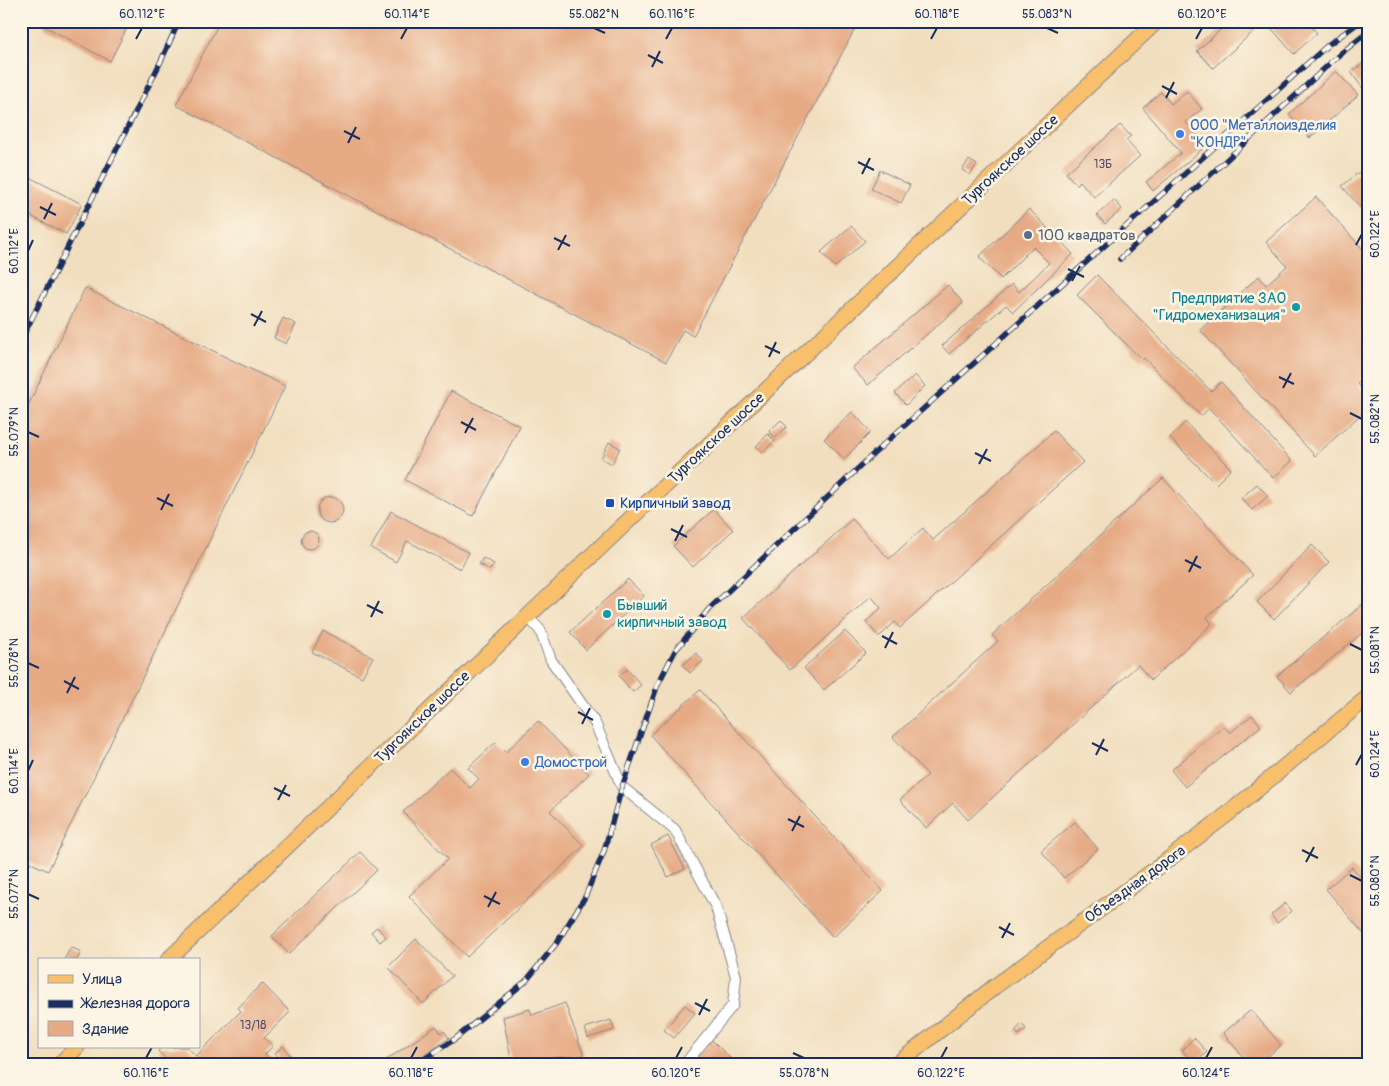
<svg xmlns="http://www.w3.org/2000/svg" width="1389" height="1086" viewBox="0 0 1389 1086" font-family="Pangolin,sans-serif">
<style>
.building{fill:#e6ab85}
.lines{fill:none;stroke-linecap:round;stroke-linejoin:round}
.street-casing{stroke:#86868e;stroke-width:12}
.primary-casing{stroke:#86868e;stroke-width:17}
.street{stroke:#fff;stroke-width:10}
.primary{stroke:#f8bf6c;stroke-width:15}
.rail-casing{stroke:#1b2f5e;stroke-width:5.5}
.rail{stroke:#fcf5e5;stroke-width:4;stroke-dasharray:11;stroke-linecap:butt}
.ticks{fill:none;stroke:#1b2f5e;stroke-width:2}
.shop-dot{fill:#3f7fe0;stroke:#fcf5e5;stroke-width:2}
.service-dot{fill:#5c6f8a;stroke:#fcf5e5;stroke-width:2}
.culture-dot{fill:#0f9aa8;stroke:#fcf5e5;stroke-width:2}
.transit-dot{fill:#1a4fb4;stroke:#fcf5e5;stroke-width:2}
.labels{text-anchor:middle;stroke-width:5;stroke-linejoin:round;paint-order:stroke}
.number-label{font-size:12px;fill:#4e4e68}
.shop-label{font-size:15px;fill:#366cbe;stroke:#fcf5e5;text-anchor:start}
.street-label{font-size:15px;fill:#1b2f5e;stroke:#fcf5e5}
.service-label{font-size:15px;fill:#4e5e75;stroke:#fcf5e5;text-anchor:start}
.culture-label{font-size:15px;fill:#0d838f;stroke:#fcf5e5;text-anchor:end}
.transit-label{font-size:15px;fill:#164399;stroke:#fcf5e5;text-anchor:start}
.neatline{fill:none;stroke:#1b2f5e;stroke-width:2}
.ticks-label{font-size:12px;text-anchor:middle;fill:#1b2f5e}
</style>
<rect width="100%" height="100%" fill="#fcf5e5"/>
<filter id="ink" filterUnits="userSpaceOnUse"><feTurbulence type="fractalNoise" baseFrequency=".02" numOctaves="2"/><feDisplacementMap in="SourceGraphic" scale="10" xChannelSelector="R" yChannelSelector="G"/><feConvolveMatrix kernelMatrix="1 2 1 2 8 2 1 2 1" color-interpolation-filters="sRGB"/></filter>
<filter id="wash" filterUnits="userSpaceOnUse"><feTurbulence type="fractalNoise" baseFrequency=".0096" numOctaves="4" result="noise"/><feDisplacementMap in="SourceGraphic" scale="20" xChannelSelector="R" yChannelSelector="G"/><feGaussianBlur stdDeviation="1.12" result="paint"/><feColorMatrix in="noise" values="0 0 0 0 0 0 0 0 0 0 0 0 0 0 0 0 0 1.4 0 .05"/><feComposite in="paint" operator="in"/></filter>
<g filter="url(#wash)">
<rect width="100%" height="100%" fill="#f1debe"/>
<g id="blocks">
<g class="building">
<polygon points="47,21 119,21 128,26 110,61 44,26"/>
<polygon points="220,21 859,21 693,336 683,330 666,362 176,105"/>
<polygon points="1230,21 1307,21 1317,33 1294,54 1265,21 1213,68 1197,51"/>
<polygon points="1368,60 1368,87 1364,90 1351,72"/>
<polygon points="1336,71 1358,95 1310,138 1289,114"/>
<polygon points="1187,91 1202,109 1186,122 1206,146 1153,191 1146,182 1181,153 1143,108 1161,92 1171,104"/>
<polygon points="1120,125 1131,136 1126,140 1140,156 1094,197 1080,181 1077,185 1066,173"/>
<polygon points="969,160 977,165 970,175 962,170"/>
<polygon points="1368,165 1368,211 1365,213 1342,186"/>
<polygon points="880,170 910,185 901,203 871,189"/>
<polygon points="21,173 82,204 66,234 21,211"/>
<polygon points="1316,197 1368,255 1368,374 1357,384 1368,396 1368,408 1315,456 1200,330 1259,276 1266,285 1287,266 1266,242"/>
<polygon points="1114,200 1122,209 1105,224 1097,215"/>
<polygon points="1029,209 1073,254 1013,312 1006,305 949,354 942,346 1012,284 1019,292 1049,263 1033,247 1001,279 979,257"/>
<polygon points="851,226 865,241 835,267 821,252"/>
<polygon points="1097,275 1211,391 1221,382 1292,461 1273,478 1209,408 1201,416 1144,358 1142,360 1077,295"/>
<polygon points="948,285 963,303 868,385 852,368"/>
<polygon points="85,288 285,386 48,871 21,858 21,420"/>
<polygon points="283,318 296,324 286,344 274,338"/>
<polygon points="915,375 925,386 906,405 895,393"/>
<polygon points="451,391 520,426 473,516 405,480"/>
<polygon points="852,412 871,432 844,459 824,439"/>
<polygon points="781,420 787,427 775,438 769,431"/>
<polygon points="1185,422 1231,469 1216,484 1170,438"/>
<polygon points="1054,431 1083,462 900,628 895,622 879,637 866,622 881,608 871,596 790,670 743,618 852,519 889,559 923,528 933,540"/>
<polygon points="768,434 775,441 763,452 756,446"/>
<polygon points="609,442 620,448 612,464 601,458"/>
<polygon points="1163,478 1253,575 1207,617 1212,624 1151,680 1138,665 968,820 953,803 926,828 900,800 928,775 893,737 998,641 992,635"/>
<polygon points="1257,484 1268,496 1252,510 1241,498"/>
<circle cx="330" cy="510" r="13"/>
<polygon points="714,509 733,530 693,567 673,546"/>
<polygon points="391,511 469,553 460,569 407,541 396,562 371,548"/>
<circle cx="310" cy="540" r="9"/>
<polygon points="1312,545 1329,562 1274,619 1257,602"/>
<polygon points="483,558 494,564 490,570 479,564"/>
<polygon points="628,579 644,596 586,650 570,632"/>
<polygon points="1368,600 1368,642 1361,634 1291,692 1277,676"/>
<polygon points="323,631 373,657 362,677 312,652"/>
<polygon points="845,631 866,653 824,690 804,668"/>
<polygon points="696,653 703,661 690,673 683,665"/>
<polygon points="627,669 641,685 633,692 619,676"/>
<polygon points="700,690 883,891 833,937 650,735"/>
<polygon points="1252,715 1261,726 1185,787 1171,770 1224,726 1230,733"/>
<polygon points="538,721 589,774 550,811 584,846 467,957 409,896 448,859 403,812 450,768 470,788 479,779 468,768 496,742 506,752"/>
<polygon points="1075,822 1098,849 1064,878 1041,851"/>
<polygon points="668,836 685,869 668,877 651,845"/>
<polygon points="360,852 377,870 289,954 272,936"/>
<polygon points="1352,867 1368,886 1368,939 1326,889"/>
<polygon points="1285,903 1292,911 1277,923 1271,915"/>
<polygon points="377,927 386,937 380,942 371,932"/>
<polygon points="416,939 452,976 423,1004 388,967"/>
<polygon points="71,947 81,952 77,960 64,960"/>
<polygon points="262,983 290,1012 264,1038 273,1046 265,1054 272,1061 269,1065 172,1065 158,1051 161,1047 187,1047 196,1056 241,1011 238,1008"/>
<polygon points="565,1003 584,1056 511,1059 503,1017 530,1009 532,1015"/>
<polygon points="685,1005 695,1013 674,1038 664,1030"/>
<polygon points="1251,1010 1281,1045 1258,1065 1250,1065 1223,1033"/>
<polygon points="611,1020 614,1030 588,1038 585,1028"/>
<polygon points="1022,1024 1026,1029 1019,1035 1015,1031"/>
<polygon points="436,1026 441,1033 444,1031 449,1038 411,1065 379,1065"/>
<polygon points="1194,1038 1207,1052 1194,1064 1182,1050"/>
<polygon points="711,1039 731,1059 726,1065 698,1065 692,1059"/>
<polygon points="283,1046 297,1064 296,1065 285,1065 275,1053"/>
</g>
</g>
</g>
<g filter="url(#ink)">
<use href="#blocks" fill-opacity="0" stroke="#86868e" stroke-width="1"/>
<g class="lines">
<g class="street-casing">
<polyline id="street" points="527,616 540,630 551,660 595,723 622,787 675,830 716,907 736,977 733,1005 684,1065"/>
</g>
<g class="primary-casing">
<g id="primary">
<polyline points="168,960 630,519 1157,21"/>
<polyline points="59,1065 77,1047"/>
<polyline points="896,1065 994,987 1161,865 1229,813 1368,697"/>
</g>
</g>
<use href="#street" class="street"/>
<use href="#primary" class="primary"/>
<g class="rail-casing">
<g id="rail">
<polyline points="1120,259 1340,54 1368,32"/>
<polyline points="21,340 161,61 179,21"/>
<polyline points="415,1065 455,1039 526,981 556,944 585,897 604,851 622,787 658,684 675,651 709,609 883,445 1329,44 1361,21"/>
</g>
</g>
<use href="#rail" class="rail"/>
</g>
</g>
<path class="ticks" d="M594 28 605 33M1047 28 1058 33M136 39 142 28M401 39 407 28M666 39 672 28M931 39 937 28M1196 39 1202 28M648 55 663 63M652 67 660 51M1162 86 1177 94M1166 98 1174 82M344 131 360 139M348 143 356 127M858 162 874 170M862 174 870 158M40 207 56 215M44 219 52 203M554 238 570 246M1356 245 1362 234M558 250 566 235M28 251 33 240M1068 269 1084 277M1072 281 1080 266M251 314 266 322M254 326 262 311M765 346 780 353M769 357 776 342M1279 377 1294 384M1283 388 1291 373M1350 413 1362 419M461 422 476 430M28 432 39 437M465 433 473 418M975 453 991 461M979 464 987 449M157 498 173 506M161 510 169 494M671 529 687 537M675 541 683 525M1185 560 1201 568M1189 572 1197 556M367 605 383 613M371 617 379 601M882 636 897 644M1350 644 1362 650M885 648 893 632M28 663 39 668M64 681 79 689M67 693 75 677M578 712 593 720M582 724 590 708M1092 743 1108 751M1096 755 1104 739M1356 765 1362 754M28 771 33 760M274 788 290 796M278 800 286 785M788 819 804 827M792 831 800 816M1302 850 1318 858M1306 862 1314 847M1350 875 1362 881M28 894 39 899M484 896 500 904M488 907 496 892M999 927 1014 935M1002 938 1010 923M695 1003 710 1011M699 1015 707 999M793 1053 804 1058M146 1058 152 1047M411 1058 417 1047M676 1058 682 1047M941 1058 947 1047M1206 1058 1212 1047"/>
<g class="shop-dot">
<circle cx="1180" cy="134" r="5"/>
<circle cx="525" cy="762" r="5"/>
</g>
<circle class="service-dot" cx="1028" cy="235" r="5"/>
<g class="culture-dot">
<circle cx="1296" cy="307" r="5"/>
<circle cx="607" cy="614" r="5"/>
</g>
<rect class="transit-dot" x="605" y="498" width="10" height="10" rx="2.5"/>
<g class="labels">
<g class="number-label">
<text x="1103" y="168">13Б</text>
<text x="253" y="1029">13/18</text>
</g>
<g class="shop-label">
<text x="1190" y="130">ООО "Металлоизделия<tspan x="1190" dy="17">"КОНДР"</tspan></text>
<text x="535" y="767">Домострой</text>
</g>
<g class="street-label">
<text transform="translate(1010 160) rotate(-43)" y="5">Тургоякское шоссе</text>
<text transform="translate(716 438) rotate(-43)" y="5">Тургоякское шоссе</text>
<text transform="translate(422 717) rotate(-44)" y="5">Тургоякское шоссе</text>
<text transform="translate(1135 884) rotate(-36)" y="5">Объездная дорога</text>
</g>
<g class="service-label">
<text x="1038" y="240">100 квадратов</text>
</g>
<g class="culture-label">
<text x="1286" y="303">Предприятие ЗАО<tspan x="1286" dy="17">"Гидромеханизация"</tspan></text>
<text x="617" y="610" text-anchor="start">Бывший<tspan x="617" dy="17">кирпичный завод</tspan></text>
</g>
<g class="transit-label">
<text x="620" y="508">Кирпичный завод</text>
</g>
</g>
<rect width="1389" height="1086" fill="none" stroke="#fcf5e5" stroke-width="55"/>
<rect x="38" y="958" width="162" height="90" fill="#fcf5e5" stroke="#a2a6af"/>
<rect x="48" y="975" width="25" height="8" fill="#f8bf6c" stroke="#a2a6af"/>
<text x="82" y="984" font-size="15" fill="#1b2f5e">Улица</text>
<rect x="48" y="1000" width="25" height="8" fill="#1b2f5e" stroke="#a2a6af"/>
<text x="82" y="1008" font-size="15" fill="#1b2f5e">Железная дорога</text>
<rect x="48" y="1021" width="25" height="15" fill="#e6ab85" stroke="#a2a6af"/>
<text x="82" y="1034" font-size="15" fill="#1b2f5e">Здание</text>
<rect x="28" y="28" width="1334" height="1030" class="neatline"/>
<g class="ticks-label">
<text x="142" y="18">60.112°E</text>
<text x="407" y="18">60.114°E</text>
<text x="594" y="18">55.082°N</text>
<text x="672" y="18">60.116°E</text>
<text x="937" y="18">60.118°E</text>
<text x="1047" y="18">55.083°N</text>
<text x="1202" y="18">60.120°E</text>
<text transform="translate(1375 234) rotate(-90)" y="4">60.122°E</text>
<text transform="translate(14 251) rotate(-90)" y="4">60.112°E</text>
<text transform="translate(1375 419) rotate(-90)" y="4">55.082°N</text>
<text transform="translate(14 432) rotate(-90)" y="4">55.079°N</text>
<text transform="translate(1375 650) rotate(-90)" y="4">55.081°N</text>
<text transform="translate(14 663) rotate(-90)" y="4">55.078°N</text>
<text transform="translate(1375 754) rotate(-90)" y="4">60.124°E</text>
<text transform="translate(14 771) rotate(-90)" y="4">60.114°E</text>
<text transform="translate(1375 881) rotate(-90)" y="4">55.080°N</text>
<text transform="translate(14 894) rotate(-90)" y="4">55.077°N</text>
<text x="146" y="1077">60.116°E</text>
<text x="411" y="1077">60.118°E</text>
<text x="676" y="1077">60.120°E</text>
<text x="804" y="1077">55.078°N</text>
<text x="941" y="1077">60.122°E</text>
<text x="1206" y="1077">60.124°E</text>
</g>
</svg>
